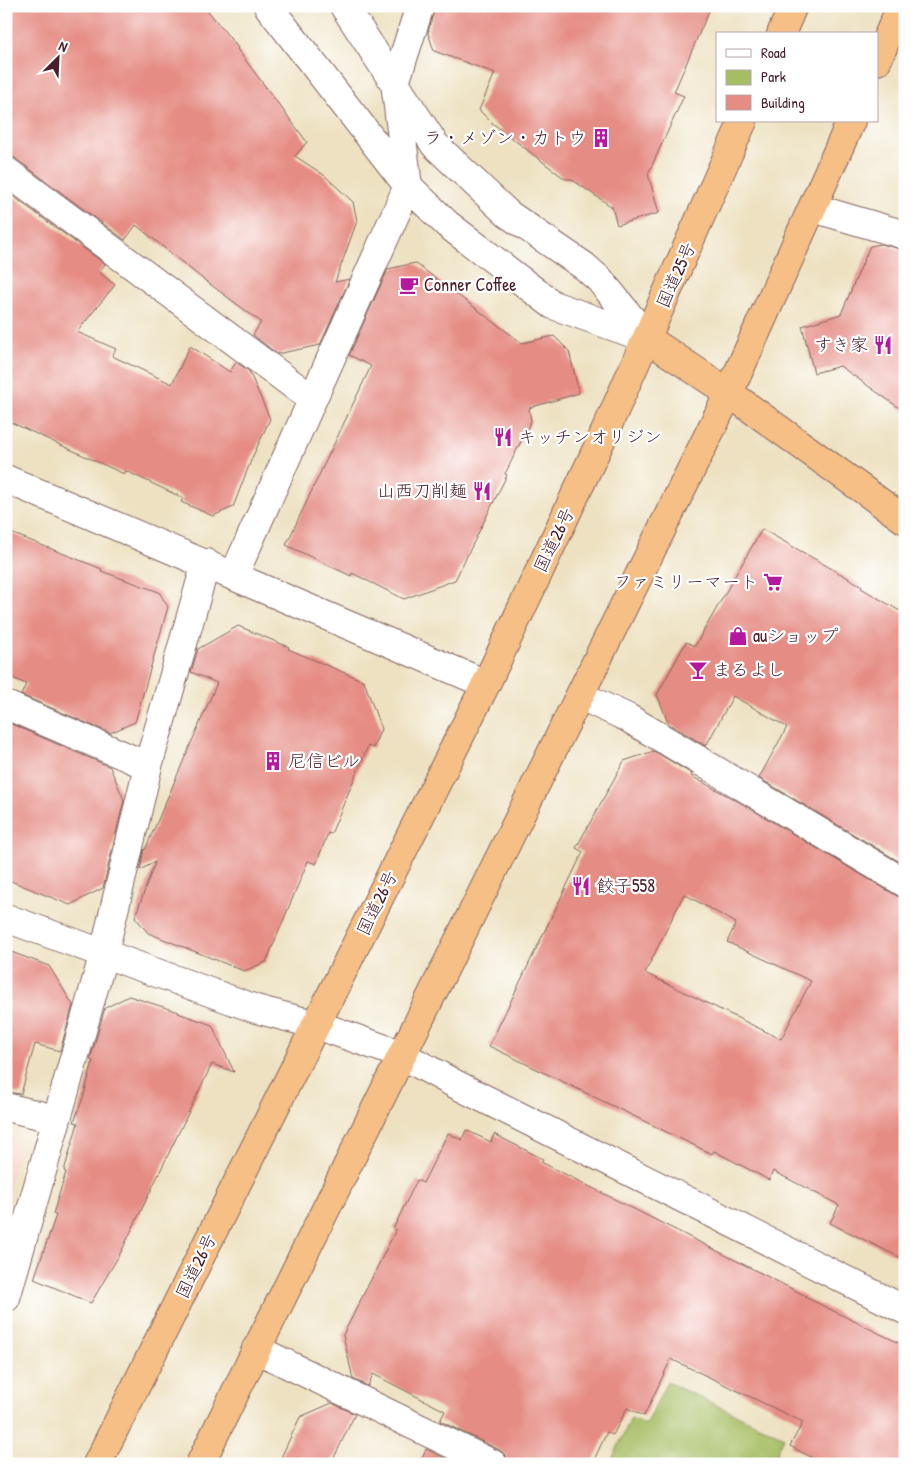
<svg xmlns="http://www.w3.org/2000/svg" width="911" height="1470" viewBox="0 0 911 1470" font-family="'Patrick Hand','Klee One',sans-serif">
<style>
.built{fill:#f7d1c8}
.green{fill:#a5be64;stroke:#786e48}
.building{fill:#e58c84;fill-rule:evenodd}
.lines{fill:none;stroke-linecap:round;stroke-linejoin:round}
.minor-casing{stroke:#836360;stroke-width:30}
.tertiary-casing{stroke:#836360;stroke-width:30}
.trunk-casing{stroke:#836360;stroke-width:30}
.minor{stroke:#fff;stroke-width:28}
.tertiary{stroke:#fff;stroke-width:28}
.trunk{stroke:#f5bf86;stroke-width:28}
.labels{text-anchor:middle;stroke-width:4.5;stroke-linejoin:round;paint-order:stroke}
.poi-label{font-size:18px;fill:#4a1f2b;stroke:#fff;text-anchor:start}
.street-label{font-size:18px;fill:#4a1f2b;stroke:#fff}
</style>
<rect width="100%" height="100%" fill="#fff"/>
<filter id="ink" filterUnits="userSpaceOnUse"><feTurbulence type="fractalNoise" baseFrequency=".02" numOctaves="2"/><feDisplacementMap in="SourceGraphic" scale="10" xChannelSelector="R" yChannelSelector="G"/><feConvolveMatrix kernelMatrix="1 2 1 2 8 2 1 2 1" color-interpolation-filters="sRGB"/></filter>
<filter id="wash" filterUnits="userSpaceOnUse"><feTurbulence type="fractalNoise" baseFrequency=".0096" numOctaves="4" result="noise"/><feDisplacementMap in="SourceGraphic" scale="20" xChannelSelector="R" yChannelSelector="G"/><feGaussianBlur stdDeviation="1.12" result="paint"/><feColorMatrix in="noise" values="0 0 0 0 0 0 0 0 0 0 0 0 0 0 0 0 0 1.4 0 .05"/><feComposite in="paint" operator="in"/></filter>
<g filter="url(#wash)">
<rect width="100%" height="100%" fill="#ede1c1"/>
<polygon class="built" points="6,1124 19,1151 6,1196"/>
<polygon class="green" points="667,1382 784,1437 776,1454 797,1464 610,1464 631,1418 646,1425"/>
<g id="blocks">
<g class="building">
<polygon points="6,6 204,6 238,48 237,49 307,142 295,156 324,175 353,202 357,221 335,282 350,279 320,345 277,354 253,335 261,322 199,276 136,225 125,240 15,158 6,156"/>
<polygon points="435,6 711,6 674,92 684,96 648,174 659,213 617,225 612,207 571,179 565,179 491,122 479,110 495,73 434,51 428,33"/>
<polygon points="6,191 105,264 99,272 115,285 77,332 116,349 112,356 172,384 190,346 230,372 236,362 249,371 270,419 252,458 233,507 213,516 181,502 183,498 126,471 124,474 6,420"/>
<polygon points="881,244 905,250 905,412 840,366 814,373 802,326 841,314 870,246"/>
<polygon points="415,263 522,343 554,336 569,351 579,393 529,408 531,421 505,474 507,475 455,580 404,599 352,573 351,576 286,545 371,366 349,355 388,269"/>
<polygon points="762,529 862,586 861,588 905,614 905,865 759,778 787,727 733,696 706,746 669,724 657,695 686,642 695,646"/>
<polygon points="6,531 102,569 101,571 159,592 168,607 135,722 110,733 21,695 26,684 6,675"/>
<polygon points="238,626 289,647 288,649 364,681 381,729 373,748 368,746 331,834 328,833 316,864 308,861 266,962 244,971 148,933 135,917 155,862 140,870 144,849 145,850 217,683 191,672 198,649"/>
<polygon points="9,723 110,767 124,800 103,888 70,905 6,879 6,729"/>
<path d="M654 751 692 774 691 776 741 803 897 896 905 899V1260L830 1223 839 1205 773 1171 769 1180 714 1151 712 1154 489 1046 583 852 576 848 624 761ZM684 894 736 923 727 942 811 981 781 1039 645 973Z"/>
<polygon points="6,950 49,966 73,1005 60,1051 35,1044 21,1094 6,1092"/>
<polygon points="129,996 179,1012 178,1013 212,1025 234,1072 212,1064 121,1252 91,1303 34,1279 56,1215 53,1214 66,1172 64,1171 78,1123 74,1122 84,1095 93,1061 90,1060 105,1008"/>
<polygon points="466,1130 491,1142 494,1134 543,1159 541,1162 806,1296 805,1297 905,1346 905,1464 824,1464 790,1446 803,1422 671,1359 644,1416 627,1408 613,1435 607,1432 592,1464 508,1464 506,1456 500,1450 440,1421 445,1411 373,1374 368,1386 353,1379 343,1335 396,1230 393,1229 417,1180 423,1183 448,1133 462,1140"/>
<polygon points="332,1403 355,1414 331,1464 278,1464 300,1417"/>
<polygon points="426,1449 457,1464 419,1464"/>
</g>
</g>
</g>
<g filter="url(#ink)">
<use href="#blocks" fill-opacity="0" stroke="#836360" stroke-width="1"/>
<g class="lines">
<g class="minor-casing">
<g id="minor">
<polyline points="6,171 312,399"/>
<polyline points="813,208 905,235"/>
<polyline points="234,575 408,186 395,83 420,6"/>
<polyline points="581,696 628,718 905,883"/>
<polyline points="6,705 148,766"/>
<polyline points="6,918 256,1009 317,1025"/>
<polyline points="6,1107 56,1119"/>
<polyline points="256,1349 493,1464"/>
</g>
</g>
<g class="tertiary-casing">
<g id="tertiary">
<polyline points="268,6 408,186 447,224 553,305 648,339"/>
<polyline points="344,6 435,145 508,214 584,266 600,280 648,339"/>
<polyline points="6,479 486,684"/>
<polyline points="317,1025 402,1055 457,1085 905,1310"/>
<polyline points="6,1298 104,953 148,766 206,563"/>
</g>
</g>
<g class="trunk-casing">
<g id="trunk">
<polyline points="781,34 793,6"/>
<polyline points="877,61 901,6"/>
<polyline points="648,339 729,393 905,520"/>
<polyline points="97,1464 486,684 604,434 743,121"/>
<polyline points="200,1464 729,393 851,121"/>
</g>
</g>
<use href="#minor" class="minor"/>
<use href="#tertiary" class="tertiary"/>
<use href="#trunk" class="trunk"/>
</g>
</g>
<defs>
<g id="building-bare" transform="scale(1.5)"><path d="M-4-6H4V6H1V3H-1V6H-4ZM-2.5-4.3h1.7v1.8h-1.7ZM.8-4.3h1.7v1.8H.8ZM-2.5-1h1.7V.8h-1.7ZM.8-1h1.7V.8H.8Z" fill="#b5179e" stroke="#fff" stroke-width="2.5" paint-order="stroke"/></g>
<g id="cafe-bare" transform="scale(1.5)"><path d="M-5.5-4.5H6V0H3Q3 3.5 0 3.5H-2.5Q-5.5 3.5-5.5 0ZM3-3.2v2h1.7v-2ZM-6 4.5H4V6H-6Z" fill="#b5179e" stroke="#fff" stroke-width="2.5" paint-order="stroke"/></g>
<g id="restaurant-bare" transform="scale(1.5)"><path d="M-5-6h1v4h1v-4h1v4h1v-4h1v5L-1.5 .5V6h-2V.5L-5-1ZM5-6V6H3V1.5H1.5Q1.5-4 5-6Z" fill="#b5179e" stroke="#fff" stroke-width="2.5" paint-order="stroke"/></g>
<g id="supermarket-bare" transform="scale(1.5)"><path d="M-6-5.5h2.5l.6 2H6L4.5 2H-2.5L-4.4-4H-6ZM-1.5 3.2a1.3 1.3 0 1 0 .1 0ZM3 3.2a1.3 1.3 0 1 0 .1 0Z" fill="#b5179e" stroke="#fff" stroke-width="2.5" paint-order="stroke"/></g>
<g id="shop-bare" transform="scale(1.5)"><path d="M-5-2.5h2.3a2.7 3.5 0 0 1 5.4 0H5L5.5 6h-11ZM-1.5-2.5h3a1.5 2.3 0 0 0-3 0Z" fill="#b5179e" stroke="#fff" stroke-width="2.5" paint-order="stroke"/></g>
<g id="bar-bare" transform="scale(1.5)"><path d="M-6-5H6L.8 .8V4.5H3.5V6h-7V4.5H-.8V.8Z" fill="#b5179e" stroke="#fff" stroke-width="2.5" paint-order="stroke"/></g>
</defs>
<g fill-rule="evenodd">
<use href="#building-bare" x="601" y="138"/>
<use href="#cafe-bare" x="409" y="285"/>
<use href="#restaurant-bare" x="883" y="345"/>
<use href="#restaurant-bare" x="503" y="437"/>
<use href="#restaurant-bare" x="482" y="491"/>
<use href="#supermarket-bare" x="773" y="582"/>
<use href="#shop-bare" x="738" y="636"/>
<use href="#bar-bare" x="698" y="670"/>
<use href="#building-bare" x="273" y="761"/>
<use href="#restaurant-bare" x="581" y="886"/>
</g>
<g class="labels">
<g class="poi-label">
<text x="586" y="144" text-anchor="end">ラ・メゾン・カトウ</text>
<text x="424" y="291">Conner Coffee</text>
<text x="868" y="351" text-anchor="end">すき家</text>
<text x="518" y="443">キッチンオリジン</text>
<text x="467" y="497" text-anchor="end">山西刀削麺</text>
<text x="758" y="588" text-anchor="end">ファミリーマート</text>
<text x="753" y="642">auショップ</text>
<text x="713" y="676">まるよし</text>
<text x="288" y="767">尼信ビル</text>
<text x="596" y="892">餃子558</text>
</g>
<g class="street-label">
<text transform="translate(676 275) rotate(-66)" y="6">国道25号</text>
<text transform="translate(554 540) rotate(-64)" y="6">国道26号</text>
<text transform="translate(377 903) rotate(-64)" y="6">国道26号</text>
<text transform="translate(196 1266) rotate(-64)" y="6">国道26号</text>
</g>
</g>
<rect width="911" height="1470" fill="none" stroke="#fff" stroke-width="25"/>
<rect x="716" y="32" width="162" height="90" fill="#ffffff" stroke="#b7a5aa"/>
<rect x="726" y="49" width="25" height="8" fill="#ffffff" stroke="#b7a5aa"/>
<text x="761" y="58" font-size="15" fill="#4a1f2b">Road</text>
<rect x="726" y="70" width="25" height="15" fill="#a5be64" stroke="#b7a5aa"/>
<text x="761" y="82" font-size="15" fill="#4a1f2b">Park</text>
<rect x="726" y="95" width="25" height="15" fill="#e58c84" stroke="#b7a5aa"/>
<text x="761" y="108" font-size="15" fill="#4a1f2b">Building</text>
<g transform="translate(58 58) rotate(24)" stroke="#ffffff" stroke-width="4" paint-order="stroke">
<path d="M0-4L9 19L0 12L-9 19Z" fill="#4a1f2b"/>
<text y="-8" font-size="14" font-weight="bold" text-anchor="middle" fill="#4a1f2b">N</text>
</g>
</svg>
